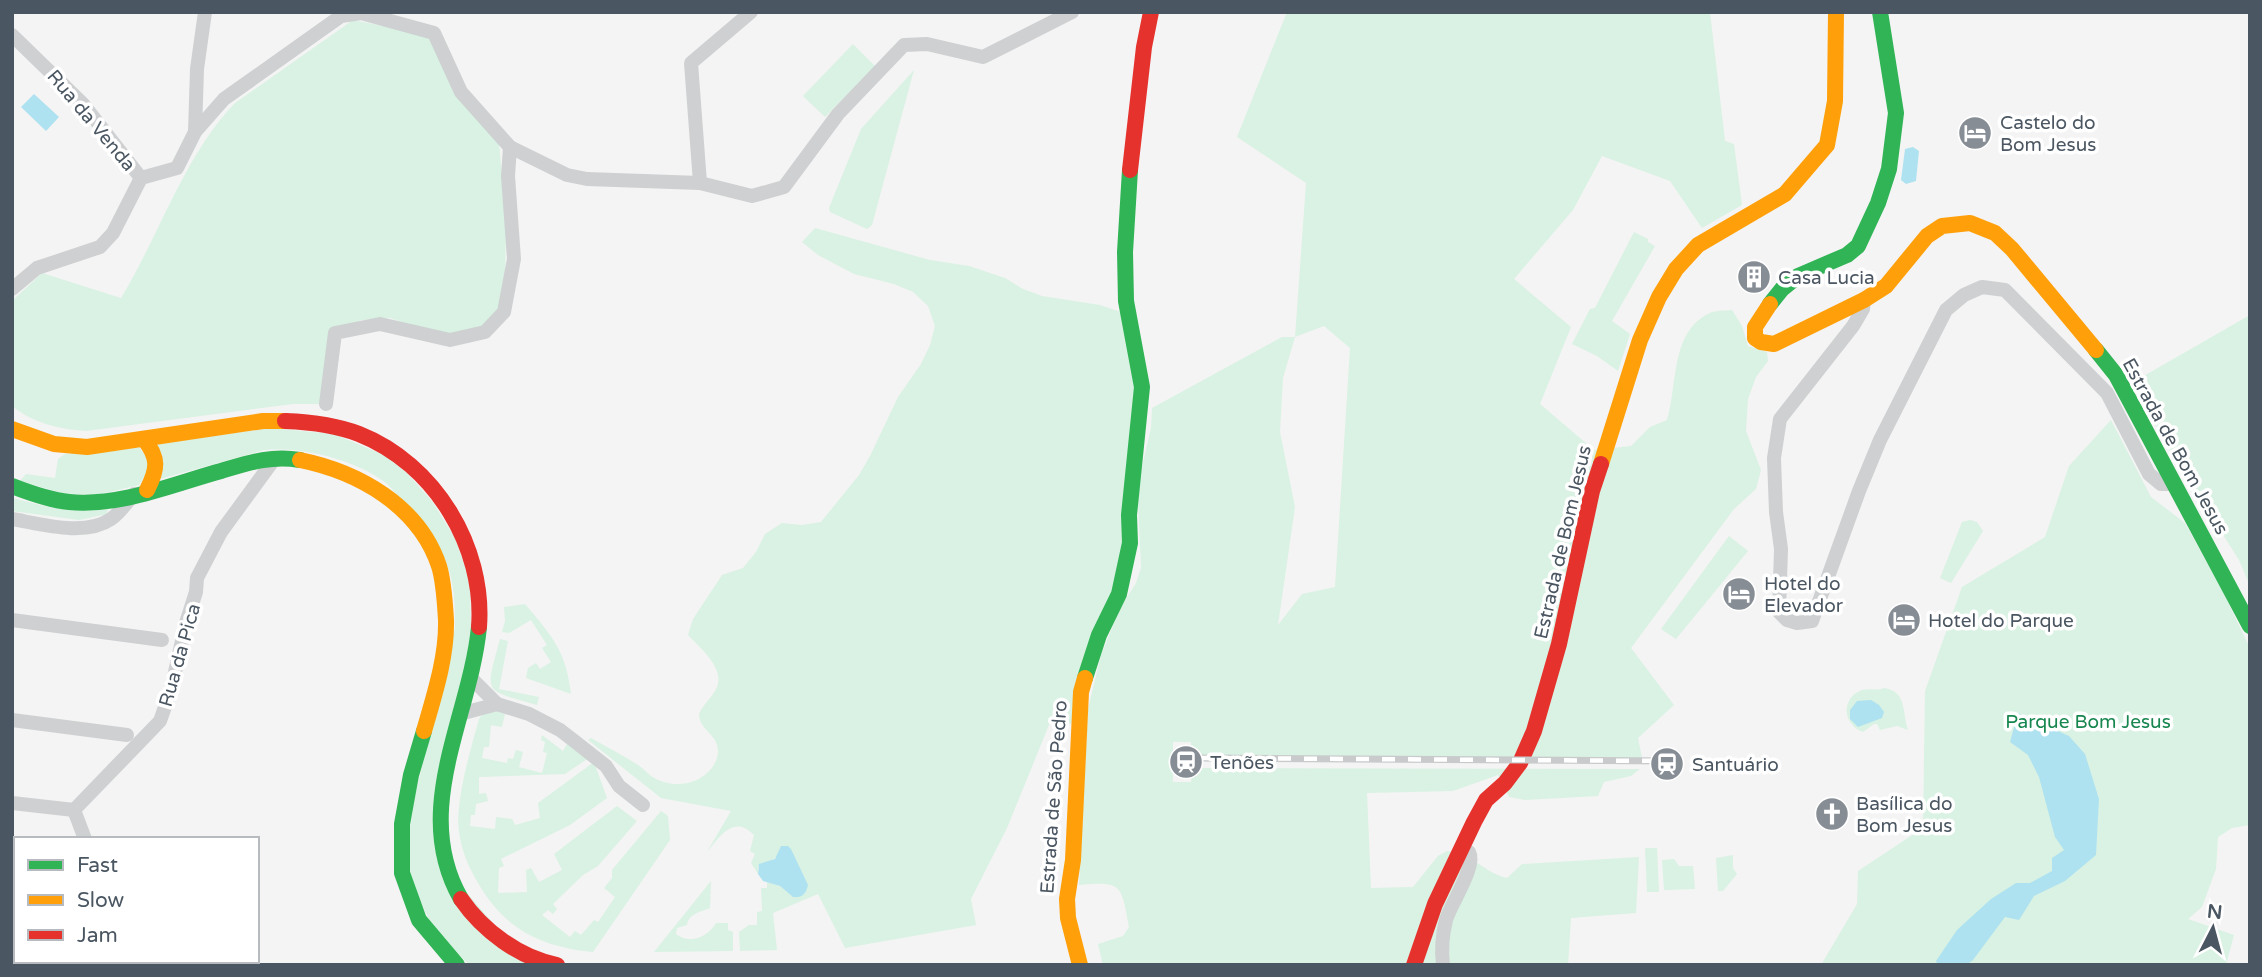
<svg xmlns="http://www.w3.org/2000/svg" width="2262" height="977" viewBox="0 0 2262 977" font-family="'Varela Round',sans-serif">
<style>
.green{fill:#d9f2e3;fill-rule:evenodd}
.water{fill:#aee2f0}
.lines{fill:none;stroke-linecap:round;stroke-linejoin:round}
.street{stroke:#ced0d2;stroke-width:14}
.fast{stroke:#30b455;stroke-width:16}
.slow{stroke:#ff9f0a;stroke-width:16}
.jam{stroke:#e5322d;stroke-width:16}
.rail-casing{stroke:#c9cacc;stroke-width:7}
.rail{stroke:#fff;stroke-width:4.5;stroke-dasharray:13;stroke-linecap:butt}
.labels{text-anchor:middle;stroke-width:7;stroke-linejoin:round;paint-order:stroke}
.street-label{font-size:19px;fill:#4a5661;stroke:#fff}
.poi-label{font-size:19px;fill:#4a5661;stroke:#fff;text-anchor:start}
.park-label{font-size:19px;fill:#17864f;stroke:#fff}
</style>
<rect width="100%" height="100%" fill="#f4f4f4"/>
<g class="green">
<path d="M1287 12H1710L1725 141 1734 144 1742 205 1702 228 1670 181 1602 156 1573 210 1514 279 1571 327 1540 404 1594 450 1631 446 1650 427 1667 420C1678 385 1670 331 1710 313 1716 310 1725 311 1732 310L1742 326 1748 346 1767 352 1768 361 1756 377 1748 399 1746 431 1761 470 1756 489 1734 509 1631 648 1674 705 1638 738 1642 758 1200 756V751H1191V742H1173V782H1191L1192 773H1199L1200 768 1640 769 1631 776 1604 782 1598 796 1525 800 1509 797 1498 775 1453 791 1367 793 1371 888 1413 887 1438 856 1447 851C1475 854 1482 872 1507 878L1522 864 1639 857 1636 913 1571 918 1568 965H1103L1098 944 1123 936 1129 927C1121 885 1123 881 1079 885L1088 709 1101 655 1120 608 1136 583 1141 568 1138 501 1140 475 1151 428 1152 408 1282 337H1295L1306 183 1237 137ZM1324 326 1350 348 1335 587 1302 594 1278 625 1295 507 1280 432 1283 378 1295 337Z"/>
<path d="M353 20 433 36 499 142 506 222 505 283 498 314 482 328 449 334 425 330 390 318 362 320 332 331 326 404H293L86 431C59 429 33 423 12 406V301L42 273 121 298C159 236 185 154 235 103Z"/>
<polygon points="853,44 875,66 825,117 803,96"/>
<polygon points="914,70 872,225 867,229 830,212 829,208 861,129"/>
<path d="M815 228 930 260 969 266 1005 278 1023 289 1042 296 1100 305 1124 313 1137 396 1123 559 1072 724 1051 720 1007 828 971 899 976 925 845 948 818 894 773 913 777 950 740 951 739 932 749 925H757V912L762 911 761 888H767V882L780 886 793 897 777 856C772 863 764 861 758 867V874L751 863 755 854 750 851 754 835C734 814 720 836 707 852L731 811 661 798 588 740 591 738C607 747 623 755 638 765 643 768 646 772 651 776 667 787 691 787 706 774 713 768 718 760 718 751 718 734 699 730 699 714 703 705 710 699 715 691 728 670 701 649 688 635L693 619 722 575 743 568 756 552 765 534 782 523 802 525 821 522 859 475 870 456 898 397 921 364 930 345 935 326 928 306 913 292 894 284 854 274 818 255 802 242Z"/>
<polygon points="1634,232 1648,239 1648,242 1655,246 1612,321 1630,334 1618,371 1597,356 1572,344 1590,309 1595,308"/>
<polygon points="2250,315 2250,586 2239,560 2162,438 2135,381"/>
<polygon points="2111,420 2151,497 2185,523 2221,588 2250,648 2250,825 2232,828 2218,837 2216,869 2202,907 2188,919 2234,935 2226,965 1821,965 1857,904 1858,871 1923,828 1925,691 1962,587 2045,537 2069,466"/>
<path d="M271 428 334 434 384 455 407 473 432 501 455 538 470 581 471 630 437 858 529 965H470L449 946 432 926 410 879 407 830 455 628C455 610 455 592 450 574 445 555 431 540 419 525 409 512 398 494 386 483 356 460 301 446 264 450L160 479 158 444Z"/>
<polygon points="139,447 152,465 139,485 101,494 65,494 20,481 26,474 55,478 58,459 65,454"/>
<polygon points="12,498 53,508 108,508 107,514 79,520 12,511"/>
<polygon points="1970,520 1977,522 1983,531 1951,583 1940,578 1962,522"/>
<polygon points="1729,536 1748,551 1676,639 1661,629"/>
<path d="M525 604C552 636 566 651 571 694L526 678 528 668 536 663 540 669 551 662 542 648 547 645 531 620 509 633 502 632 505 621 504 607Z"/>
<path d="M500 639 508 641 499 689 539 697 537 705C482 689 485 695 500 639Z"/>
<path d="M1884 688C1907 691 1902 712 1908 730L1897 726 1880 730 1877 724H1874L1863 732C1843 725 1840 698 1862 690 1869 688 1877 691 1884 688Z"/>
<path d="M496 710 505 714 502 727 491 725 489 747H484L482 758 507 763 508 758 513 759 516 750 523 752 519 767 542 773 547 753 543 752 545 742 541 740 542 735 563 751 567 744 587 759 565 774 479 777V794L486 793 488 801 476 804 475 815H471L470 826 495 829 496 817 512 819 515 825 540 818 538 803 594 762 607 798 570 825 501 859 504 866 499 868 498 893 527 892 526 870 531 868 539 882 562 870 554 854 617 806 637 821 598 866 583 875 553 904 557 909 553 914 548 910 542 915 570 937 575 931 581 935 594 920 598 922 615 897 604 888 612 878V870L661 811 668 816 670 840 593 952C533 946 498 924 471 870 462 853 456 828 459 808 462 778 471 748 479 719L482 715Z"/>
<polygon points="1645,848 1657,848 1659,892 1647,892"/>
<polygon points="1733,855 1733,868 1737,874 1723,891 1718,891 1716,858"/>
<polygon points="1674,859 1679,866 1693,866 1695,889 1664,890 1662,860"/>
<path d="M711 881 710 908C701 912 689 913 687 925L677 928 676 934C690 945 708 937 716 923H728V930L733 932V951L654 952Z"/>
</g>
<g class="water">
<polygon points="34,94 59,117 46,131 21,107"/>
<polygon points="1913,147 1919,151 1916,181 1906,184 1901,180 1905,149"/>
<polygon points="1871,700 1879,705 1884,712 1882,718 1858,727 1850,719 1850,710 1857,701"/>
<polygon points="2018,713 2069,736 2085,754 2099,799 2096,855 2065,881 2034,896 2019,920 2005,917 1973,960 1966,965 1938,965 1936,961 1957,930 1991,899 2016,883 2030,883 2052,871 2052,858 2064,850 2055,837 2039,777 2028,755 2010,742"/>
<path d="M781 846H788L791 849 808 885C806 894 802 898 793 897L780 886 763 881 758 874 759 864 775 859Z"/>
</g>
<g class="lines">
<g class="street">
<polyline points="12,35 83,104 141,178"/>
<polyline points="195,132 197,69 205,12"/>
<polyline points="700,183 691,63 751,12"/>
<polyline points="12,289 37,268 100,247 113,233 141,178 177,168 195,132 224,99 341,16 361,13 434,33 461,92 510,147 567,175 587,179 700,183 752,196 784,187 838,114 904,45 927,44 983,57 1072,12"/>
<polyline points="1864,300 1863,309 1853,326 1780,419 1774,458 1776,512 1781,549 1779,612 1787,620 1797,623 1812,621 1859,491 1880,440 1946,310 1964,295 1982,287 2005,290 2107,393 2149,474 2161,484 2175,484"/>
<polyline points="326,404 335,333 380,324 450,340 485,332 504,312 514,259 508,176 510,147"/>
<path d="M12 519C41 524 85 537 111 519 120 513 127 502 134 494"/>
<polyline points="12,620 162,640"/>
<polyline points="470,677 497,704 529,714 560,730 573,740 606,766 619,786 643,805"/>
<polyline points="460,714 497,704"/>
<polyline points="12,720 127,735"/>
<polyline points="12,803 74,810"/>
<polyline points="85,839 74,810 160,721 171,690 186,623 196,592 197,578 221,532 275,458"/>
<polyline points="22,965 31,961"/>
<path d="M1443 965C1441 949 1442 936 1446 920 1451 903 1477 866 1469 852L1461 850"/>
</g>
<g class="fast">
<polyline points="1770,304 1782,289 1798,276 1847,255 1858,246 1878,203 1889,169 1896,113 1880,12"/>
<polyline points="2096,350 2116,375 2250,626"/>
<path d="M12 486C30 493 49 500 69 502 120 507 173 484 221 471 248 463 271 455 300 460"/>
<polyline points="1085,678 1099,635 1119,594 1130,543 1129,515 1142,387 1126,301 1125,252 1130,170"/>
<polyline points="424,731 411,775 402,824 402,873 419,920 457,965"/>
<path d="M461 899C410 810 470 718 479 627"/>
</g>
<g class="slow">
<polyline points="1770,304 1755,327 1755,338 1761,342 1774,344 1864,300 1886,286 1927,236 1942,226 1970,223 1995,233 2012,249 2096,350"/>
<polyline points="12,429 54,444 87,447 263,421 285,421"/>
<path d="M144 439C159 458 158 469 147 490"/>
<path d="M300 460C359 472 419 506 439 566 444 582 445 604 446 620 447 657 434 696 424 731"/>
<polyline points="1601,464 1640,340 1659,297 1676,269 1698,245 1785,194 1827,145 1835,101 1836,12"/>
<polyline points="1080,965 1068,918 1067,899 1073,860 1081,692 1085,678"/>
</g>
<g class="jam">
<polyline points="1130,170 1144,47 1151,12"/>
<path d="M285 421C310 422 336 425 359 434 435 464 485 547 479 627"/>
<path d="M461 899C483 931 520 958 557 965"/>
<polyline points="1414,965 1435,904 1474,822 1486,800 1505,783 1520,763 1534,731 1559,644 1592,491 1601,464"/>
</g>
<g class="rail-casing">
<polyline id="rail" points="1200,758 1675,761"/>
</g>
<use href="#rail" class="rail"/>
</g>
<defs>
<g id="hotel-disc" transform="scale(1.75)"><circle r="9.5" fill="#868d94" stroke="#fff"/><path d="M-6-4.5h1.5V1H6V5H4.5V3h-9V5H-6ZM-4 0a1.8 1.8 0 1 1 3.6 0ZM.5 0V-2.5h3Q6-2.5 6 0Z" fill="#fff"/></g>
<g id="building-disc" transform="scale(1.75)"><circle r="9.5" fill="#868d94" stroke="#fff"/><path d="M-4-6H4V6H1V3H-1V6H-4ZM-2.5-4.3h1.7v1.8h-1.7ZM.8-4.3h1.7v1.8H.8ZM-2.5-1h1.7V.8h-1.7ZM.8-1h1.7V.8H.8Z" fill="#fff"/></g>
<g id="station-disc" transform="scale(1.75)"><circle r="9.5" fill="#868d94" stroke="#fff"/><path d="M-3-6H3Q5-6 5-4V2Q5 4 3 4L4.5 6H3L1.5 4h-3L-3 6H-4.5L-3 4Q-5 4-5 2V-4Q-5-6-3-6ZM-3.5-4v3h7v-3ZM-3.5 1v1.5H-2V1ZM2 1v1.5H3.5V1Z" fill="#fff"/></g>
<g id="church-disc" transform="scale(1.75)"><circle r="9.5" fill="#868d94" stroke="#fff"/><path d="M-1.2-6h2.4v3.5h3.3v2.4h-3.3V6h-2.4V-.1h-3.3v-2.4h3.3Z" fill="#fff"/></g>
</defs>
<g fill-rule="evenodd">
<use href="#hotel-disc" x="1975" y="133"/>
<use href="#building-disc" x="1754" y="277"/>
<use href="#hotel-disc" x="1739" y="594"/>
<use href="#hotel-disc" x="1904" y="620"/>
<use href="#station-disc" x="1186" y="762"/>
<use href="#station-disc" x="1667" y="764"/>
<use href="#church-disc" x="1832" y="814"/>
</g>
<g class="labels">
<g class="street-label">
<text transform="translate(92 120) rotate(50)" y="7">Rua da Venda</text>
<text transform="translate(2176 446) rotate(61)" y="7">Estrada de Bom Jesus</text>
<text transform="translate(1562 542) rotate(-77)" y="7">Estrada de Bom Jesus</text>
<text transform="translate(179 655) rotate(-74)" y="7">Rua da Pica</text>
<text transform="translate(1053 797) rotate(-86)" y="7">Estrada de São Pedro</text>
</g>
<g class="poi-label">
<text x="2000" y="129">Castelo do<tspan x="2000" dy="22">Bom Jesus</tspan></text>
<text x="1778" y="284">Casa Lucia</text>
<text x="1764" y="590">Hotel do<tspan x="1764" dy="22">Elevador</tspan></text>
<text x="1928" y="627">Hotel do Parque</text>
<text x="1210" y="769">Tenões</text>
<text x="1692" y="771">Santuário</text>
<text x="1856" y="810">Basílica do<tspan x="1856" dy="22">Bom Jesus</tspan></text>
</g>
<g class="park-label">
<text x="2088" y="728">Parque Bom Jesus</text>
</g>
</g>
<rect width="2262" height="977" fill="none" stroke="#4a5661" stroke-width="28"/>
<rect x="14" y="837" width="245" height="126" fill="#ffffff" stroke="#b7bbc0" stroke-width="2"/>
<rect x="28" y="860" width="35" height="10" fill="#30b455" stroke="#b7bbc0" stroke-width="2"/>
<text x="77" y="872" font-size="21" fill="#4a5661">Fast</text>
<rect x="28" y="895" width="35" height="10" fill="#ff9f0a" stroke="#b7bbc0" stroke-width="2"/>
<text x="77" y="907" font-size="21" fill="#4a5661">Slow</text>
<rect x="28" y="930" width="35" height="10" fill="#e5322d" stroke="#b7bbc0" stroke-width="2"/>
<text x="77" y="942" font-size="21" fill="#4a5661">Jam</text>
<g transform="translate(2213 928) rotate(6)" stroke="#ffffff" stroke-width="5" paint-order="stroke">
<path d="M0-5L12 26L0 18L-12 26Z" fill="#4a5661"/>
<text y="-10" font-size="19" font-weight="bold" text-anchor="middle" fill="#4a5661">N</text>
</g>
</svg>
